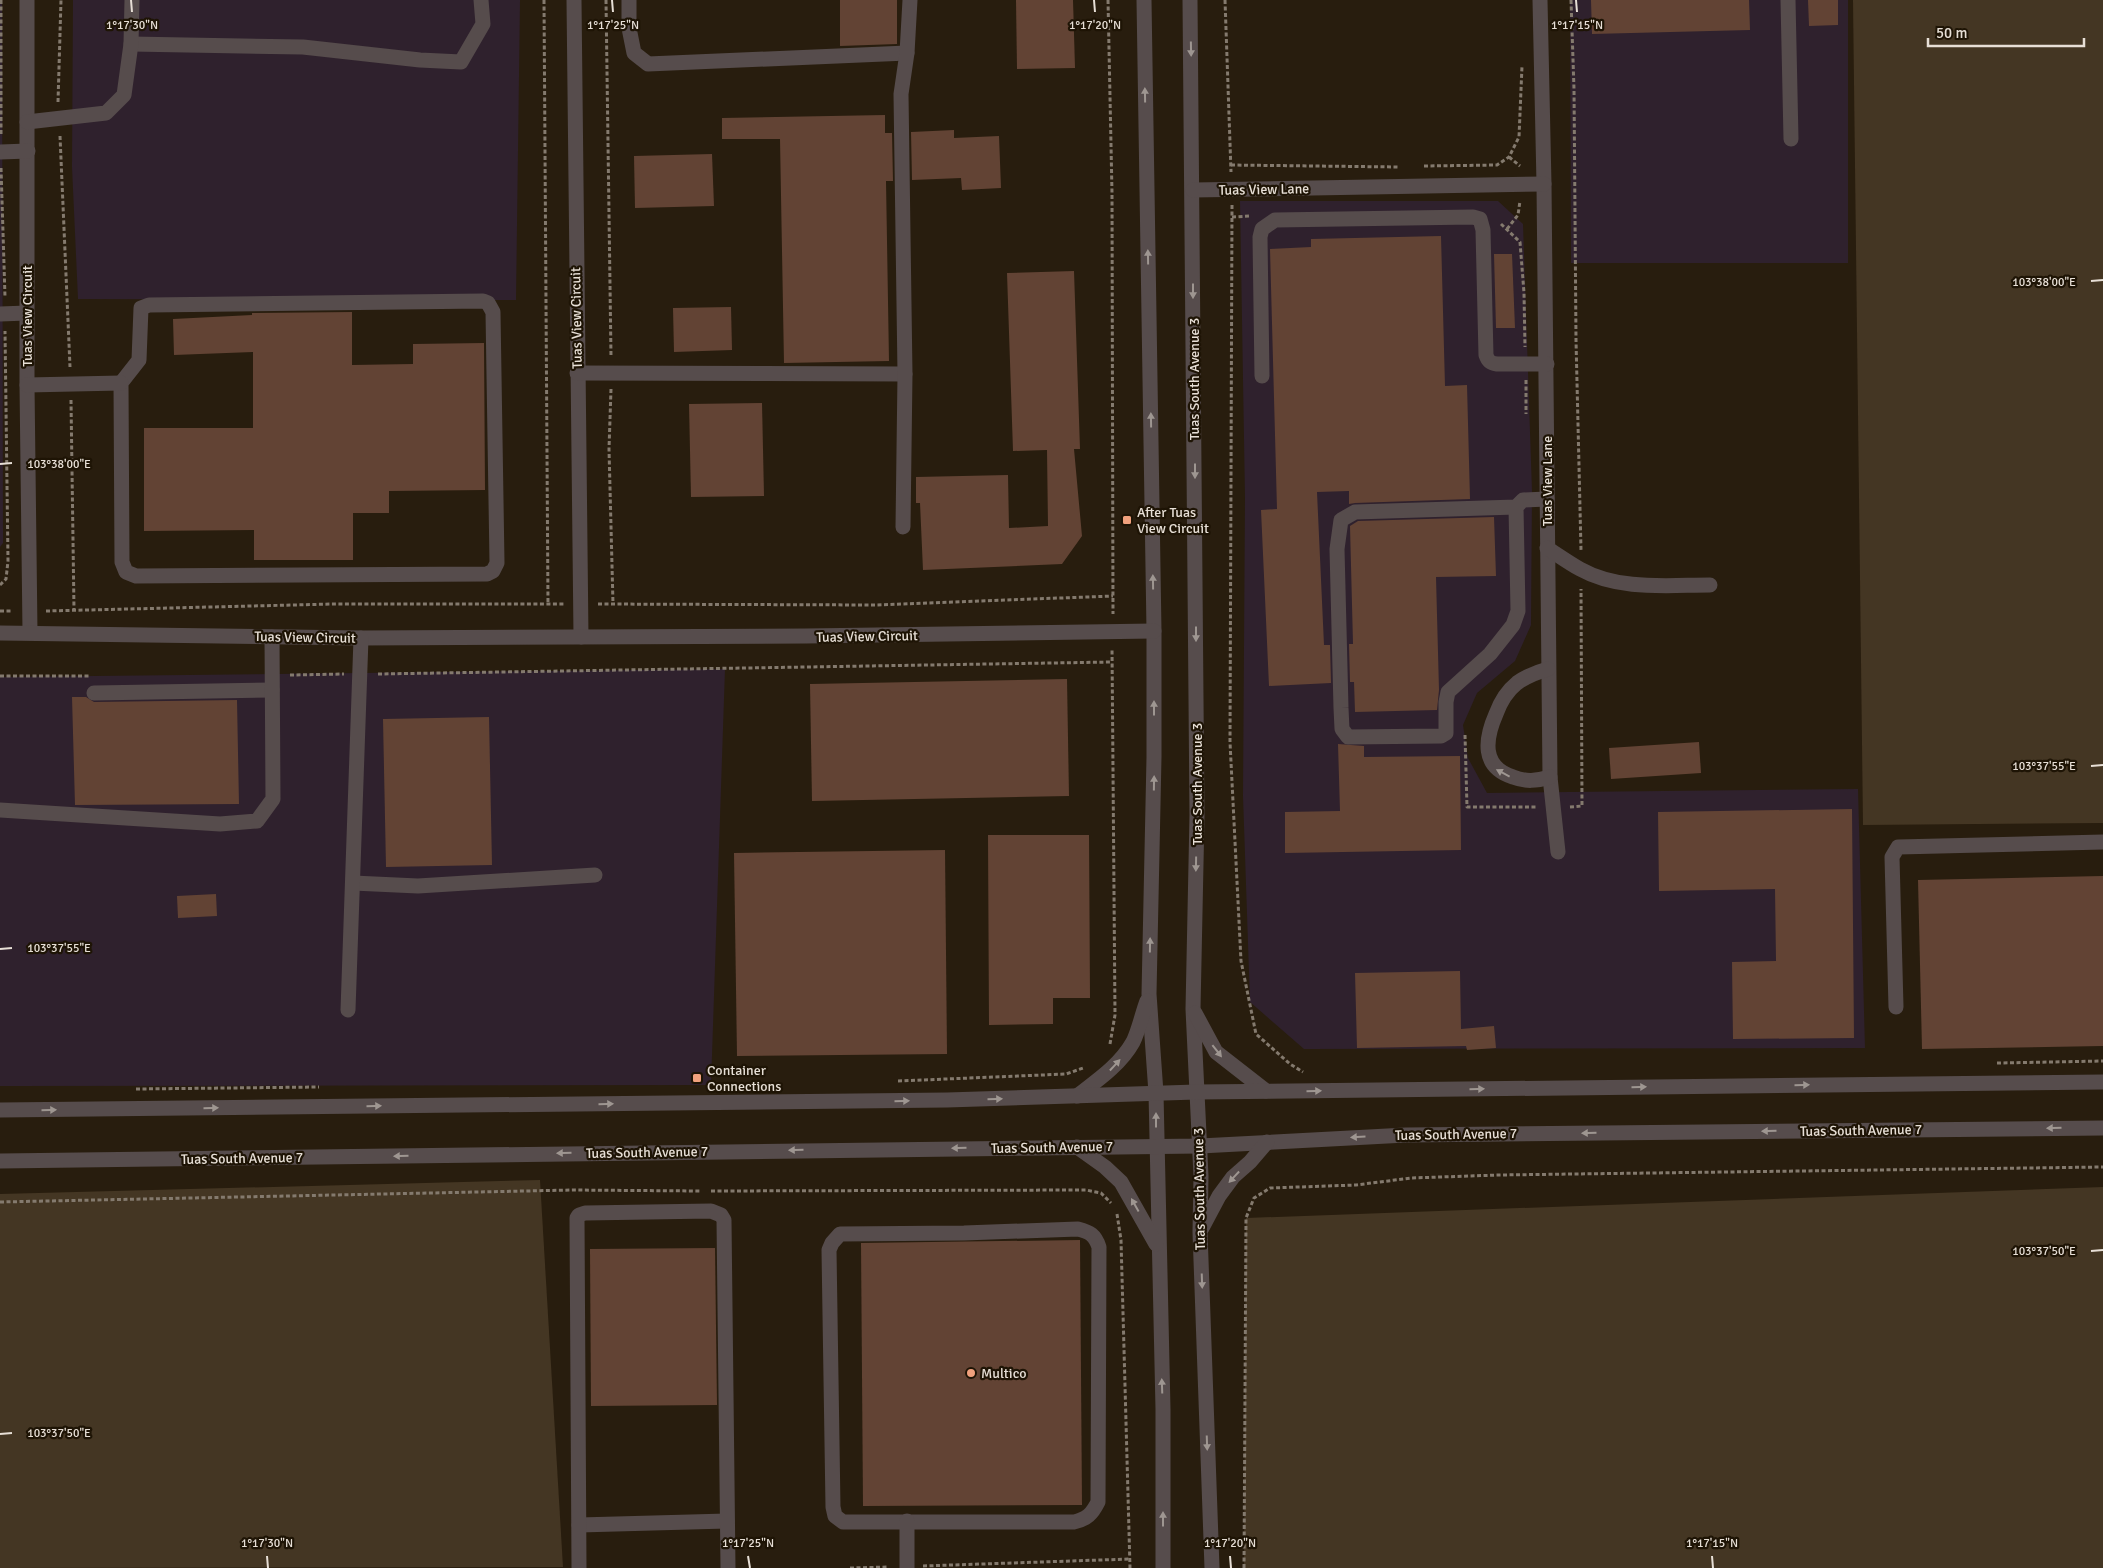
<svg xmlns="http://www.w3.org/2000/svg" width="2103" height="1568" viewBox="0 0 2103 1568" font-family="Signika,sans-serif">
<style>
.industrial{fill:#2f212d}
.green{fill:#443623}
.building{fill:#624334}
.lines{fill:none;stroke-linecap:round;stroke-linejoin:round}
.path{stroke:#847a6e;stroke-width:3;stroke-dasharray:4 2.5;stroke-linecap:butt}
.minor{stroke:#564c4c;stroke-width:15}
.oneway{fill:#9e9691}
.ticks{fill:none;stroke:#e7dfd6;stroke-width:2}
.poi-dot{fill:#f1a17d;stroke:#1e1405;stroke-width:2}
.labels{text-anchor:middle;stroke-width:4.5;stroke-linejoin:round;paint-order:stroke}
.street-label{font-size:14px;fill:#e7dfd6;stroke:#1e1405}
.poi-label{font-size:14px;fill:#e7dfd6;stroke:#1e1405;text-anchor:start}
.ticks-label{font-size:12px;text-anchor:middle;fill:#e7dfd6;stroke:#1e1405;stroke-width:4.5;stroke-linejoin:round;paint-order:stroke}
</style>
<rect width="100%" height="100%" fill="#281d0e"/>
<g class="industrial">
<polygon points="0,0 2,0 3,543 0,547"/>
<polygon points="73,0 520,0 516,300 78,299 72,167"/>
<polygon points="1570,0 1848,0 1848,263 1571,263"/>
<polygon points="1240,201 1498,201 1523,224 1532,491 1531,625 1515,661 1477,693 1463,725 1468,758 1487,793 1858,789 1865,1048 1304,1049 1250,1002 1243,796 1245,498"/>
<polygon points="725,669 711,1085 0,1086 0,677"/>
</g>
<g class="green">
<polygon points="1853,0 2103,0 2103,823 1863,825"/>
<polygon points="540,1180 563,1567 0,1568 0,1194"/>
<polygon points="2103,1187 2103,1568 1244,1568 1246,1218"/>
</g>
<g class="building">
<polygon points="840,0 897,0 897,44 840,46"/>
<polygon points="1016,0 1073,0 1075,68 1017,69"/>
<polygon points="1591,0 1749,0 1750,30 1592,34"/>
<polygon points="1808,0 1838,0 1838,25 1809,26"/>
<polygon points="885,115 885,133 892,133 893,181 886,181 889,361 784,363 780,139 722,139 722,118"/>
<polygon points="954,130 954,138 999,136 1001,188 962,190 961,178 912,180 911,132"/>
<polygon points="712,154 714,206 635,208 634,156"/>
<polygon points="1441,236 1445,386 1467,385 1470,499 1355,503 1349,504 1349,491 1317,492 1324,645 1330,645 1331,683 1269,686 1261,510 1277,509 1270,249 1311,247 1311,239"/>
<polygon points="1494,254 1512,254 1515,328 1496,328"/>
<polygon points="1074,271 1080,449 1074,449 1082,536 1062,564 923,570 920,503 916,503 916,477 1008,475 1009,528 1048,526 1047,450 1013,451 1007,273"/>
<polygon points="731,307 732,350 674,352 673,308"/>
<polygon points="352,312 352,365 413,364 413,344 484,343 485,490 389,491 389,513 353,513 353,560 254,560 254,530 144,531 144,428 253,428 253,352 174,355 173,319 252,315 252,313"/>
<polygon points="762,403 764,496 691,497 689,404"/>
<polygon points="1494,517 1496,576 1436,577 1439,690 1437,710 1355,712 1354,682 1350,682 1349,644 1353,644 1350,526 1358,521"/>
<polygon points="1067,679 1069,796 812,801 810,684"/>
<polygon points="72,697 86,697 94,702 237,700 239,804 75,805"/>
<polygon points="489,717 492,865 386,867 383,719"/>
<polygon points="1699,742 1701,773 1611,779 1609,748"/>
<polygon points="1338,744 1364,746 1364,757 1460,756 1461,850 1285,853 1285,812 1340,811"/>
<polygon points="1852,809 1854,1038 1733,1039 1732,962 1776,961 1775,889 1659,891 1658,812"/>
<polygon points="988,835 1089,835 1090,998 1053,998 1053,1024 989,1025"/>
<polygon points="945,850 947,1054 737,1056 734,853"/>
<polygon points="2103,876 2103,1046 1922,1049 1918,880"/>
<polygon points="216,894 217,916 178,918 177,896"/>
<polygon points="1460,971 1461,1029 1494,1026 1496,1048 1467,1050 1466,1046 1357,1048 1355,973"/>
<polygon points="1080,1240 1082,1505 863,1506 861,1243"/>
<polygon points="715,1248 717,1405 591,1406 590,1249"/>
</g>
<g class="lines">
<g class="path">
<polyline points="544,0 548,604"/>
<polyline points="606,0 611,356"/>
<polyline points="1108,0 1112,193 1113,614"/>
<polyline points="1225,0 1231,172"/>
<polyline points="1571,0 1574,89 1576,340 1581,550"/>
<polyline points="58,102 61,0"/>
<polyline points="1,134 1,0"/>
<polyline points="60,136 70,367"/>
<polyline points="1509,157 1520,166"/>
<polyline points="1231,165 1398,167"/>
<polyline points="1424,166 1497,165 1509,157 1519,137 1522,66"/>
<polyline points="1,168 5,297"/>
<polyline points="1232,205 1230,742 1241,961 1256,1034 1290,1064 1303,1072"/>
<polyline points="1232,217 1251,216"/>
<polyline points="1501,224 1520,242 1524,293 1525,347"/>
<polyline points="1507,229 1518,215 1520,201"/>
<polyline points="1526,380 1526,414"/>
<polyline points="611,389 609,449 613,604"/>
<polyline points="71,400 74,610"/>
<polyline points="0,585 6,579 8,561 5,331"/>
<polyline points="598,604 875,605 1113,596"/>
<polyline points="0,611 12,611"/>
<polyline points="46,611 334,604 564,604"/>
<polyline points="378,674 1112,662"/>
<polyline points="290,675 344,674"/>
<polyline points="0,676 89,676"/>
<polyline points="1465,735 1467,807 1536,807"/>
<polyline points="1570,807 1582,806 1581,589"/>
<polyline points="1110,1044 1115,1015 1112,648"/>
<polyline points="1997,1063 2103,1061"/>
<polyline points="898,1081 1066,1074 1083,1068"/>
<polyline points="136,1089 319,1087"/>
<polyline points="711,1191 1086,1190 1101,1193 1111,1203"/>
<polyline points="0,1202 573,1190 700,1191"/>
<polyline points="1117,1214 1121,1240 1130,1568"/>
<polyline points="923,1566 1130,1559"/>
<polyline points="850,1568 889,1567"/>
<polyline points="1244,1568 1246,1218 1254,1198 1270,1188 1356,1185 1411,1178 1499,1175 2103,1167"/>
</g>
<g class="minor">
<polyline points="27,0 27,385 30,632"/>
<polyline points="574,0 581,637"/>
<polyline points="629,0 629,28 634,53 648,64 907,53"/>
<polyline points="1144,0 1154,631 1154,757 1149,994 1156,1093 1163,1409 1163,1568"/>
<polyline points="1190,0 1197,815 1193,1009 1201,1176 1200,1232 1212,1568"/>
<polyline points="1540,0 1544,184 1550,777 1558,852"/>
<polyline points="1788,0 1791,139"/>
<polyline points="131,44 303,47 420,60 461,62 483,24 481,0"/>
<polyline points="27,122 106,113 124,95 131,44 132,0"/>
<polyline points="0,152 28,151"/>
<polyline points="1193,190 1544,184"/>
<polygon points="483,301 488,303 493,312 497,563 493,571 487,574 136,576 126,572 122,562 121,383 139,360 141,308 149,305"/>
<polyline points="0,314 27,313"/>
<polyline points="577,373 905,374"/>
<path d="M1262 376 1260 237 1262 229 1275 220 1473 217 1480 219 1483 230 1486 355C1488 361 1490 363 1497 364H1547"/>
<polyline points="27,385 121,383"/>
<polyline points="1516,507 1355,512 1341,520 1337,549 1341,708 1342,729 1348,737 1441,736 1446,733 1446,702 1448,692 1490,654 1513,625 1518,611 1516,507 1523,500 1547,499"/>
<polyline points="903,527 905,374 901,94 907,53 910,0"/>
<path d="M1547 548C1558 555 1569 563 1580 569 1619 591 1668 585 1710 585"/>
<polyline points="0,633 361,638 806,636 1154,631"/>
<path d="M1548 669C1537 672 1527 676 1517 683 1507 691 1500 703 1496 714 1485 739 1481 767 1513 777 1526 782 1536 781 1550 777"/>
<polyline points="94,693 272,690"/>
<polyline points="0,810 220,824 257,821 273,799 272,637"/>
<polyline points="353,883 418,886 595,875"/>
<polyline points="1896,1007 1892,857 1898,847 2103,842"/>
<polyline points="348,1010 361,638"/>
<polyline points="1195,1013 1216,1052 1266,1091"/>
<path d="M1077 1096C1098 1080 1120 1065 1133 1042 1139 1030 1142 1014 1147 1001"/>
<polyline points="0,1110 947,1100 1196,1092 2103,1082"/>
<polyline points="1077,1147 1105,1167 1121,1182 1156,1244"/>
<polyline points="0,1161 1200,1146 1406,1135 2103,1128"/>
<polyline points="1202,1228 1219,1196 1233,1177 1250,1162 1267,1142"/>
<path d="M1078 1229C1090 1232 1095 1235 1099 1247L1098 1502C1092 1514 1087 1519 1074 1522H843L835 1516 833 1507 829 1250 832 1243 840 1234 964 1233Z"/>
<polyline points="579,1525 727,1521"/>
<polyline points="579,1568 577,1218 579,1215 585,1213 711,1211 721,1215 724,1220 728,1568"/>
<polyline points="907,1568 907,1521"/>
</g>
</g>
<defs><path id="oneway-solid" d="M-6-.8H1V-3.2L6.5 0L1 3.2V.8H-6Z" transform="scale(1.25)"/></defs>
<g class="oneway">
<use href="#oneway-solid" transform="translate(1191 49) rotate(89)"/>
<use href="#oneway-solid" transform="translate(1145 95) rotate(-91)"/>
<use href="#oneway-solid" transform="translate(1148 257) rotate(-91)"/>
<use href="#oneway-solid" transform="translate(1193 291) rotate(90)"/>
<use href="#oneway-solid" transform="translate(1151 420) rotate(-91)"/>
<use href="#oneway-solid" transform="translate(1195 471) rotate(90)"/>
<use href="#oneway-solid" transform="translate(1153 582) rotate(-91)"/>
<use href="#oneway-solid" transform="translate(1196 634) rotate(90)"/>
<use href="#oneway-solid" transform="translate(1154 708) rotate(-90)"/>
<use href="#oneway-solid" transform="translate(1503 773) rotate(-152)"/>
<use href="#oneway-solid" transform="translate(1154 783) rotate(-89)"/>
<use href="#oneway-solid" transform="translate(1196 864) rotate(91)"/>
<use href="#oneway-solid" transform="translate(1150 945) rotate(-89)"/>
<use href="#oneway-solid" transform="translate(1217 1051) rotate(52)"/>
<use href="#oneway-solid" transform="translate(1115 1065) rotate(-47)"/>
<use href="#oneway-solid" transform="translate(1802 1085) rotate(-1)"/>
<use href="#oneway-solid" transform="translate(1639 1087) rotate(-1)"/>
<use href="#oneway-solid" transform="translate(1477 1089) rotate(-1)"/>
<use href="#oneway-solid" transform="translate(1314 1091) rotate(-1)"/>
<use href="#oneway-solid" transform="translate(995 1099) rotate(-2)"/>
<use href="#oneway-solid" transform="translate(902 1101) rotate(-1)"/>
<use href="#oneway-solid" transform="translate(606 1104) rotate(-1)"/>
<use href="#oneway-solid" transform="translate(374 1106) rotate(-1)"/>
<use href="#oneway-solid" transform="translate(211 1108) rotate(-1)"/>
<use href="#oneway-solid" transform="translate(49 1110) rotate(-1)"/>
<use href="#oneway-solid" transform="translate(1156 1120) rotate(-90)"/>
<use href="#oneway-solid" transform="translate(2054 1128) rotate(179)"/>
<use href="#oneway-solid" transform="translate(1769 1131) rotate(179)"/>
<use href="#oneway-solid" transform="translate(1589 1133) rotate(179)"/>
<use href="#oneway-solid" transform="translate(1358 1137) rotate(177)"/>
<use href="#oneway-solid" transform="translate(959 1148) rotate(179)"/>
<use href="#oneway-solid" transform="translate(796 1150) rotate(179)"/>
<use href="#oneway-solid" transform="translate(564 1153) rotate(179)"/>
<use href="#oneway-solid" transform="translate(401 1156) rotate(179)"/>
<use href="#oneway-solid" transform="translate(1234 1177) rotate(133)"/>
<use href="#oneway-solid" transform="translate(1135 1205) rotate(-119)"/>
<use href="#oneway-solid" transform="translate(1202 1281) rotate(88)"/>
<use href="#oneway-solid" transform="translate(1162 1386) rotate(-92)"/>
<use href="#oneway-solid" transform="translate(1207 1443) rotate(88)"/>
<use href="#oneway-solid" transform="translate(1163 1519) rotate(-90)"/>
</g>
<path class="ticks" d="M131 0 132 12M612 0 613 12M1094 0 1095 12M1576 0 1577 12M2091 281 2103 280M0 464 12 463M2091 766 2103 765M0 949 12 948M2091 1251 2103 1250M0 1434 12 1433M267 1556 268 1568M748 1556 750 1568M1230 1556 1231 1568M1712 1556 1713 1568"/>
<g class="poi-dot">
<rect x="1122" y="515" width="10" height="10" rx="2.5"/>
<rect x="692" y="1073" width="10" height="10" rx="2.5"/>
<circle cx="971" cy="1373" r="5"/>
</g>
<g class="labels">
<g class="street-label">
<text transform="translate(1264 189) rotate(-1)" y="5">Tuas View Lane</text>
<text transform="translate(27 316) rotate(-90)" y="5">Tuas View Circuit</text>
<text transform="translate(576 318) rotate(-91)" y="5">Tuas View Circuit</text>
<text transform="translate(1194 379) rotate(-90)" y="5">Tuas South Avenue 3</text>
<text transform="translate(1547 481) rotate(-90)" y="5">Tuas View Lane</text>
<text transform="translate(867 636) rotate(-1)" y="5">Tuas View Circuit</text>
<text transform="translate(305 637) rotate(1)" y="5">Tuas View Circuit</text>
<text transform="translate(1197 784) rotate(-90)" y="5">Tuas South Avenue 3</text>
<text transform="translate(1861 1130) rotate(-1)" y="5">Tuas South Avenue 7</text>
<text transform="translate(1456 1134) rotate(-1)" y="5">Tuas South Avenue 7</text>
<text transform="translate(1052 1147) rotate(-1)" y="5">Tuas South Avenue 7</text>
<text transform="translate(647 1152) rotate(-1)" y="5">Tuas South Avenue 7</text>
<text transform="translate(242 1158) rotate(-1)" y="5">Tuas South Avenue 7</text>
<text transform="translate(1199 1189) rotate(-91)" y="5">Tuas South Avenue 3</text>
</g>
<g class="poi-label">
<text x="1137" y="517">After Tuas<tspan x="1137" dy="16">View Circuit</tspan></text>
<text x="707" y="1075">Container<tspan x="707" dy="16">Connections</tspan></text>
<text x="981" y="1378">Multico</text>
</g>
</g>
<g class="ticks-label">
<text x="132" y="29">1°17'30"N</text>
<text x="613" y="29">1°17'25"N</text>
<text x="1095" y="29">1°17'20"N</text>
<text x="1577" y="29">1°17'15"N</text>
<text x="2044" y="286">103°38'00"E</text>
<text x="59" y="468">103°38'00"E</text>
<text x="2044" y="770">103°37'55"E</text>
<text x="59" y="952">103°37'55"E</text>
<text x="2044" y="1255">103°37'50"E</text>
<text x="59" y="1437">103°37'50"E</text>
<text x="267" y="1547">1°17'30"N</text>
<text x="748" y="1547">1°17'25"N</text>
<text x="1230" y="1547">1°17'20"N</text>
<text x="1712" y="1547">1°17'15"N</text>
</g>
<path d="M1928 38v8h156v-8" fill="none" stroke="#e7dfd6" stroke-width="2.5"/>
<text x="1936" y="38" font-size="15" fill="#e7dfd6" stroke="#1e1405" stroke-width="4" paint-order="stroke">50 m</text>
</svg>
